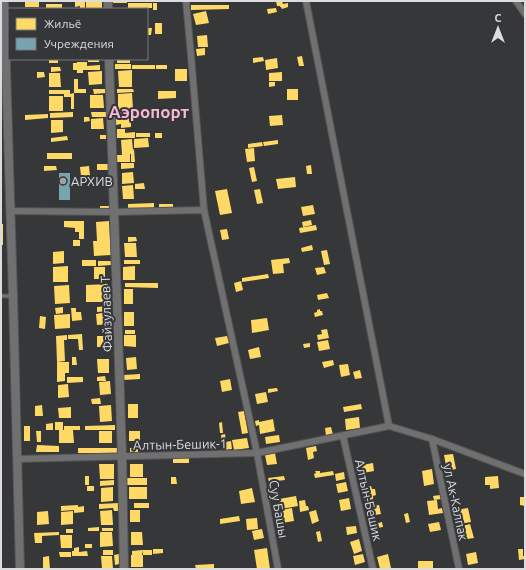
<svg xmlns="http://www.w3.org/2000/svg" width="526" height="570" viewBox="0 0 526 570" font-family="Ubuntu,sans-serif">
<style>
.homes{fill:#ffd966}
.public{fill:#76a5af}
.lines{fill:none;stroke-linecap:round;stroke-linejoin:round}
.lane-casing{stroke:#545456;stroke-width:5}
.street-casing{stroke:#545456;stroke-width:8}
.secondary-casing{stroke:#545456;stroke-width:10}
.lane{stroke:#707071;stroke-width:3}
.street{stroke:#707071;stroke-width:6}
.secondary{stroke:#707071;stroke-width:8}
.poi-dot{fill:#a2a2a4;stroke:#35363a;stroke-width:1.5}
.labels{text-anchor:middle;stroke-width:4;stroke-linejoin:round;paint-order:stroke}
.poi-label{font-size:13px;fill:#dcdcde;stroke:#35363a;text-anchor:start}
.street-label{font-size:13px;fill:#dcdcde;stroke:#35363a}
.district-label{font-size:17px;font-weight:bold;fill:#f8b8d1;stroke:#35363a}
</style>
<rect width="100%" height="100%" fill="#363739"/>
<g class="homes">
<polygon points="75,1 85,1 85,9 80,9 80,6 75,7"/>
<rect x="86" y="1" width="16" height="8"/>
<polygon points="110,1 127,1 127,3 111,3"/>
<polygon points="276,1 282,1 283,4 288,3 288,7 282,9 281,7 280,7 280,6 277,6"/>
<rect x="25" y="2" width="14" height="5"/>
<rect x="128" y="3" width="24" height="5"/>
<rect x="153" y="3" width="4" height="7"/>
<rect x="46" y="4" width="16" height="5"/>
<polygon points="191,5 229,5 229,9 191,10"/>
<polygon points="276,8 277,12 268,14 267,9"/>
<polygon points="206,11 209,23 196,25 193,14"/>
<rect x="155" y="23" width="7" height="11"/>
<polygon points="147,28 152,28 151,35 147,35"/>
<polygon points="207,35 208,47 198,47 197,36"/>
<polygon points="205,48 205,55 197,56 196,49"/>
<polygon points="302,56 304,66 299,66 297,57"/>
<polygon points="263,57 264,61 253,63 253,58"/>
<polygon points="277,58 278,68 266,70 265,60"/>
<rect x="49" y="59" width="9" height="4"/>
<rect x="88" y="59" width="11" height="3"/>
<rect x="117" y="59" width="13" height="4"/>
<polygon points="77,62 87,62 87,66 100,65 100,70 83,70 83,73 77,73 77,70 73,70 73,63 77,63"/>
<rect x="115" y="64" width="16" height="5"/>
<rect x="132" y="65" width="23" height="4"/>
<rect x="156" y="65" width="11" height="4"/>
<polygon points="51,67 60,67 61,71 51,72"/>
<rect x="175" y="69" width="12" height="12"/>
<polygon points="132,70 132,87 119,87 118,71"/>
<polygon points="102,71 102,84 89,85 88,72"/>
<polygon points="37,72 44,72 45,77 37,78"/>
<polygon points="282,72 282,81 269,81 269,73"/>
<polygon points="49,73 60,73 61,87 49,87"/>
<polygon points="74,79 78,79 78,89 86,89 86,93 74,93"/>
<polygon points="269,82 275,82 275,86 269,87"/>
<polygon points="93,89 106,89 106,93 94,94"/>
<polygon points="117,89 133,89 134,92 117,93"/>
<rect x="287" y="89" width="11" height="11"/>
<polygon points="49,90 70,90 70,94 74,93 74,109 71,109 71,97 64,97 64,94 49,94"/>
<polygon points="158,91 176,91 176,98 158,99"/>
<polygon points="132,93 133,109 118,110 118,94"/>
<polygon points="90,95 103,95 104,108 90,108"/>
<rect x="49" y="96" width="14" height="15"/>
<polygon points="173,110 173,114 154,115 154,111"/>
<polygon points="146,111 146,115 117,116 116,112"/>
<polygon points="73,112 73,117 50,118 50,113"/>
<polygon points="91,112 107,112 107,117 92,117"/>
<polygon points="48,114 48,118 25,120 25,115"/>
<polygon points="282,115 283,125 270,126 269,116"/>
<polygon points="84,117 89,117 90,121 84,122"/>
<polygon points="103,118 104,129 91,129 91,119"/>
<polygon points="131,118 131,127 121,128 121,124 116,125 116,119"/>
<polygon points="51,120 63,120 63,132 51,133"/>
<polygon points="117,129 125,129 125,133 135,132 135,138 117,138"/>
<rect x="136" y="133" width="14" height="4"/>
<rect x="155" y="133" width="7" height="5"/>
<rect x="100" y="135" width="6" height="4"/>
<polygon points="67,136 68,140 51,142 51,138"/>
<polygon points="148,138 149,147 134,148 134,139"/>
<polygon points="132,139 133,150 134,149 135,162 131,162 131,154 130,154 130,162 117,162 117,155 122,155 121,140"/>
<polygon points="278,140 278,144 264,146 263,142"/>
<polygon points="262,142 263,146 248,148 248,144"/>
<polygon points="254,148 255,161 247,162 245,149"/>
<rect x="47" y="153" width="25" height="6"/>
<polygon points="121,163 134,163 134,168 121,169"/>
<rect x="97" y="164" width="12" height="6"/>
<polygon points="311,165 312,174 307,174 306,166"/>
<polygon points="44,166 56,166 57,170 44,171"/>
<polygon points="89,166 90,176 81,176 80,167"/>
<polygon points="254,167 257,181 252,182 249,168"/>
<polygon points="133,172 134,183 122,184 122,173"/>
<polygon points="295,177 296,187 278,189 276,179"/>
<polygon points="144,183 145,189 135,189 135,184"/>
<polygon points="133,185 134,199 123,199 122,186"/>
<polygon points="227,189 232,213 220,215 215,191"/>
<polygon points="260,189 263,203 257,204 254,190"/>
<polygon points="154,203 154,208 128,209 128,204"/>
<rect x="159" y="204" width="14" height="4"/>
<polygon points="313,205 315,214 303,216 301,207"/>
<rect x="100" y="206" width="10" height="3"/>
<polygon points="311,220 312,225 303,227 302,222"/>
<polygon points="64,221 84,221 84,239 79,239 79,232 75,232 75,228 64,227"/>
<polygon points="109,221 111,255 94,256 93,241 97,241 96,222"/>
<rect x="1" y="224" width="2" height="21"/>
<polygon points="316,225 317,230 300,233 299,228"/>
<polygon points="227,229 229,239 222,240 220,230"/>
<polygon points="128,237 136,237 137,241 128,242"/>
<rect x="73" y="240" width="7" height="6"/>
<polygon points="124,243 136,243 137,257 125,257"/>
<polygon points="312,245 313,250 302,252 301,248"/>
<polygon points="327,250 330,264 324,265 321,251"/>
<polygon points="64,251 64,263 53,264 53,252"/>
<polygon points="289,258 290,263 283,264 284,273 273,274 271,260"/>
<rect x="82" y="260" width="14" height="6"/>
<rect x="124" y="260" width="16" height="4"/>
<polygon points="98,261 111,261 111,265 98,266"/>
<polygon points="68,266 68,282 53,282 53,267"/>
<polygon points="135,266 135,280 123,280 123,267"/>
<rect x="94" y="267" width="11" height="12"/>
<polygon points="324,267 326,273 317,275 315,268"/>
<polygon points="268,274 269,278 242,282 242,278"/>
<polygon points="241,281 243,290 236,292 234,283"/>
<polygon points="125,283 158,283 158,288 125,287"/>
<polygon points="108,284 108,302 86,302 86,285"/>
<polygon points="69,285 70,303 55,304 54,286"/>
<rect x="124" y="289" width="9" height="15"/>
<polygon points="327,293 329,298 318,300 317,295"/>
<polygon points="111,306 111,311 97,312 97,307"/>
<polygon points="63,307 63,313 56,314 55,308"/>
<polygon points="71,308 76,308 76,312 81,312 82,320 72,321"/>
<polygon points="320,309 320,311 322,311 323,315 315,317 314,313 317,312 317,310"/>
<polygon points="108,312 109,324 97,325 96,314"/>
<rect x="124" y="312" width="10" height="14"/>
<polygon points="70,314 70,328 55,329 54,315"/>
<polygon points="40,316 46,317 45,329 39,328"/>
<polygon points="267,318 269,330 252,333 251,320"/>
<polygon points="327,329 329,338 318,340 317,335 322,334 321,330"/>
<rect x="125" y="330" width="10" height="4"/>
<polygon points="82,334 83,350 79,350 78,339 68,339 68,335"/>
<polygon points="67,335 67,340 64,340 65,361 57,362 56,336"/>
<polygon points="124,335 136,335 136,347 124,346"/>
<rect x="97" y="336" width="11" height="11"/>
<polygon points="227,336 229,343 217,346 215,338"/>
<polygon points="328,340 330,349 319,351 317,342"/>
<polygon points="310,343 310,347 304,348 303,344"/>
<polygon points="259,347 261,357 250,359 248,350"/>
<polygon points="72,357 76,357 77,365 72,365"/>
<polygon points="136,357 137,369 127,370 126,358"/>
<polygon points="97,359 109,359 109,373 98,373"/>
<polygon points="333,360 334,365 324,368 322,362"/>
<polygon points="57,362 69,362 69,373 65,373 65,381 57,382"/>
<polygon points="348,364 350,375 341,377 339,365"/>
<polygon points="360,370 362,378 355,379 353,372"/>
<polygon points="140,374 140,379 124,380 124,375"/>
<polygon points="105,376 106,381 97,381 97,377"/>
<polygon points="67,377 83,377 83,382 67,383"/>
<polygon points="230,379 232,390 222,392 220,381"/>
<polygon points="110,381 111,394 100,395 99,382"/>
<polygon points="68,384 69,397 58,398 58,385"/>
<polygon points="277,388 278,391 268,393 268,389"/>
<polygon points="266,392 268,402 257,404 255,394"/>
<polygon points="100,398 101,404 92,404 91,399"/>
<rect x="128" y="404" width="10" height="14"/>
<polygon points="361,404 362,409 344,412 343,407"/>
<polygon points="42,405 43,416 35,416 35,406"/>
<polygon points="111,405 112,421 100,422 99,406"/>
<polygon points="71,407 71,418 59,418 58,408"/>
<polygon points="244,411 248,433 242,434 238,412"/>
<polygon points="359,417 360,428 346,430 345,419"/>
<polygon points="273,419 275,431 260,434 259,425 256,426 255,421 259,420 259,422"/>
<rect x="55" y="422" width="8" height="8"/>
<polygon points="222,422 223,433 220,433 219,423"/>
<polygon points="53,423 53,430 46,430 46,424"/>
<polygon points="115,425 115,430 85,430 85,426"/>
<rect x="24" y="426" width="6" height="15"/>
<polygon points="64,426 80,426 80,430 73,430 74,443 59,443 59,430 67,430 64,430"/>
<polygon points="331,427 333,435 326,436 325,428"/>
<polygon points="36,431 41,431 41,442 37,442"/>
<rect x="99" y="431" width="13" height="12"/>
<rect x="129" y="431" width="11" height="10"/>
<polygon points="225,434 226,442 231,441 232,449 223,450 221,435"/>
<polygon points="279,435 280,442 266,444 265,437"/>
<polygon points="247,438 249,448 234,450 232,440"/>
<polygon points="37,445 59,446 59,452 36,452"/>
<polygon points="316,446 317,451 313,452 314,458 308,460 306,448"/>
<rect x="78" y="448" width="39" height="5"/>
<rect x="130" y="448" width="8" height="4"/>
<polygon points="275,453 277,464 267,465 265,455"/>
<polygon points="453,454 456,469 447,471 444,455"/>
<rect x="173" y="457" width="16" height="6"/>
<polygon points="373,463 374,471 363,473 362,465"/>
<polygon points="99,464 114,464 114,479 100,479"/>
<rect x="130" y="464" width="13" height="13"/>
<polygon points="432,469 434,484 424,486 422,471"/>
<polygon points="315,471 320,471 320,473 333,471 334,475 315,478 314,474 316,473"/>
<polygon points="344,472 345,479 336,481 335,474"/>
<rect x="85" y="476" width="4" height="9"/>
<polygon points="284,476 285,480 269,482 268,478"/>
<polygon points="498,476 499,488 490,489 490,485 485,485 485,477"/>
<polygon points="171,477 176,477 177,484 171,484"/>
<rect x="127" y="478" width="20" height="7"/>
<polygon points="114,480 114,485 100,486 100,481"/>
<polygon points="346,482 348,491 338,493 336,484"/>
<rect x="87" y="486" width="7" height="5"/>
<polygon points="371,486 372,489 375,489 376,495 373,496 373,499 365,501 362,488"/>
<polygon points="113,487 113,501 101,502 101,488"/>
<rect x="129" y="487" width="18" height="12"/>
<polygon points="252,488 255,502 241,504 239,491"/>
<polygon points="440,495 441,499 434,500 433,496"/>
<polygon points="296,496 298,506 281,509 279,499"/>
<polygon points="520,497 525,497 525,506 520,505"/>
<polygon points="349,498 351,509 341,511 339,500"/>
<polygon points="305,500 306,506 308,506 309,510 300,512 299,501"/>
<polygon points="437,500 438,509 442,508 443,513 429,515 427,501"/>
<polygon points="119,503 119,511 114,511 113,508 99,509 99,504"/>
<rect x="134" y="503" width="15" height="5"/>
<polygon points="78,505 78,507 84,506 84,512 74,513 74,510 61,511 61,506"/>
<polygon points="379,505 381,514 369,516 367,507"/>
<polygon points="292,508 294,521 282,523 281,510"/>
<polygon points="468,508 471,522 459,524 458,521 455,522 454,516 457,516 455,510"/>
<polygon points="112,510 113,525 101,525 100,511"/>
<rect x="130" y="510" width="10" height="12"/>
<polygon points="279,510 281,518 277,519 275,511"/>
<polygon points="316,510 319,521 312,524 309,512"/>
<polygon points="48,511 49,524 37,525 37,512"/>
<polygon points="73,511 73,524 61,525 61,512"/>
<polygon points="408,513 410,522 406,523 404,514"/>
<polygon points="239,516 240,521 220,524 220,519"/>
<polygon points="257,518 258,529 247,530 246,519"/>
<polygon points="382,522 383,527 372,529 371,525"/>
<polygon points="439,522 441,530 430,532 428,524"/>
<polygon points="470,524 474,538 461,540 458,527"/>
<polygon points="356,526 357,533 347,535 346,527"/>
<polygon points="99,527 99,531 88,531 88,528"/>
<rect x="102" y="528" width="11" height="3"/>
<rect x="66" y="529" width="7" height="4"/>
<polygon points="262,529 264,538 254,540 252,531"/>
<polygon points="320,531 322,541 318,542 316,532"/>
<polygon points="59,532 59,535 42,536 42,543 35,543 34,533"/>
<polygon points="100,532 112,532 113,546 100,547"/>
<polygon points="131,532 142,532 143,545 131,545"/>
<polygon points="60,535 72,535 72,548 61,548"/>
<polygon points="359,539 362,551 354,554 350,542"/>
<rect x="85" y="544" width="7" height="4"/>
<polygon points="79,547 79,552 87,551 88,556 72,556 72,551 74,551 74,548"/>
<polygon points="267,548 270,569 257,569 254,550"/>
<polygon points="153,549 163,549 163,553 153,554"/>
<polygon points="518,549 523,549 523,556 525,556 525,559 519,560"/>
<rect x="103" y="550" width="10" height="5"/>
<polygon points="142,550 142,555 143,555 143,567 131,567 131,555 132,555 132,551"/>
<polygon points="142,550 152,550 152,555 143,555"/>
<polygon points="59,552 71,552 71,557 60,557"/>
<polygon points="476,552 478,563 468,565 466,554"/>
<polygon points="119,554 119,564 115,565 114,555"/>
<polygon points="363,554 365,562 355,565 353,556"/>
<polygon points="388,554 391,568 380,569 377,557"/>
<polygon points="49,556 50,569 43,569 43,557"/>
<polygon points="101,556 112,556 113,569 102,569"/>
<rect x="418" y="561" width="15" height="8"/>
<polygon points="214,564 214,569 196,569 195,565"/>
</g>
<rect class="public" x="59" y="173" width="11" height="27"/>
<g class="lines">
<g class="lane-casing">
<polyline id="lane" points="1,296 11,296"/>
</g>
<g class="street-casing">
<g id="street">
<polyline points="186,1 191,56 204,210"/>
<polyline points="306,1 389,426 432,439 525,474"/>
<polyline points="516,1 525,14"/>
<polyline points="10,211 114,212 204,210 257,453 278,569"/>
<polyline points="343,436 373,569"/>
<polyline points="432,439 459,569"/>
<polyline points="17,459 257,453 389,426"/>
</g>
</g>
<g class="secondary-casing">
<g id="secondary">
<polyline points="4,1 13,296 20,569"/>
<polyline points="108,1 108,9"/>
<polyline points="109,59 122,456 124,569"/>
</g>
</g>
<use href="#lane" class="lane"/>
<use href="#street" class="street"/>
<use href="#secondary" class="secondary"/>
</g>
<circle class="poi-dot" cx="63" cy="181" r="4"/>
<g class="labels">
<g class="poi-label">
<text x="71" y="186">АРХИВ</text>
</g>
<g class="street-label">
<text transform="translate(106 314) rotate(-92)" y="5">Файзулаев Т</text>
<text transform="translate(180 444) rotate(-1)" y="5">Алтын-Бешик-1</text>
<text transform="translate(369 500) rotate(77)" y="5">Алтын-Бешик</text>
<text transform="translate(456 502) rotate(78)" y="5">ул Ак-Калпак</text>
<text transform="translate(279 509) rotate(80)" y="5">Суу Башы</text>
</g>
<g class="district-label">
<text x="149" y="118">Аэропорт</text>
</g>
</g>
<rect width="526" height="570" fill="none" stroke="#dcdcde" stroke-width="4"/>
<rect x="8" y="8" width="140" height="52" fill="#35363a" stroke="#78787c"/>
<rect x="16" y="18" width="20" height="12" fill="#ffd966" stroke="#78787c"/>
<text x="44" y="28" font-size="12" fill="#dcdcde">Жильё</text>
<rect x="16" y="38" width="20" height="12" fill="#76a5af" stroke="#78787c"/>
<text x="44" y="48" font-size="12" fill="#dcdcde">Учреждения</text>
<g transform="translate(498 28)" stroke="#35363a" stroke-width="3" paint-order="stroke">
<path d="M0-3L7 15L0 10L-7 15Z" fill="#dcdcde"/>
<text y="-6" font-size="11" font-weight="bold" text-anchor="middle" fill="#dcdcde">С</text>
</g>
</svg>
